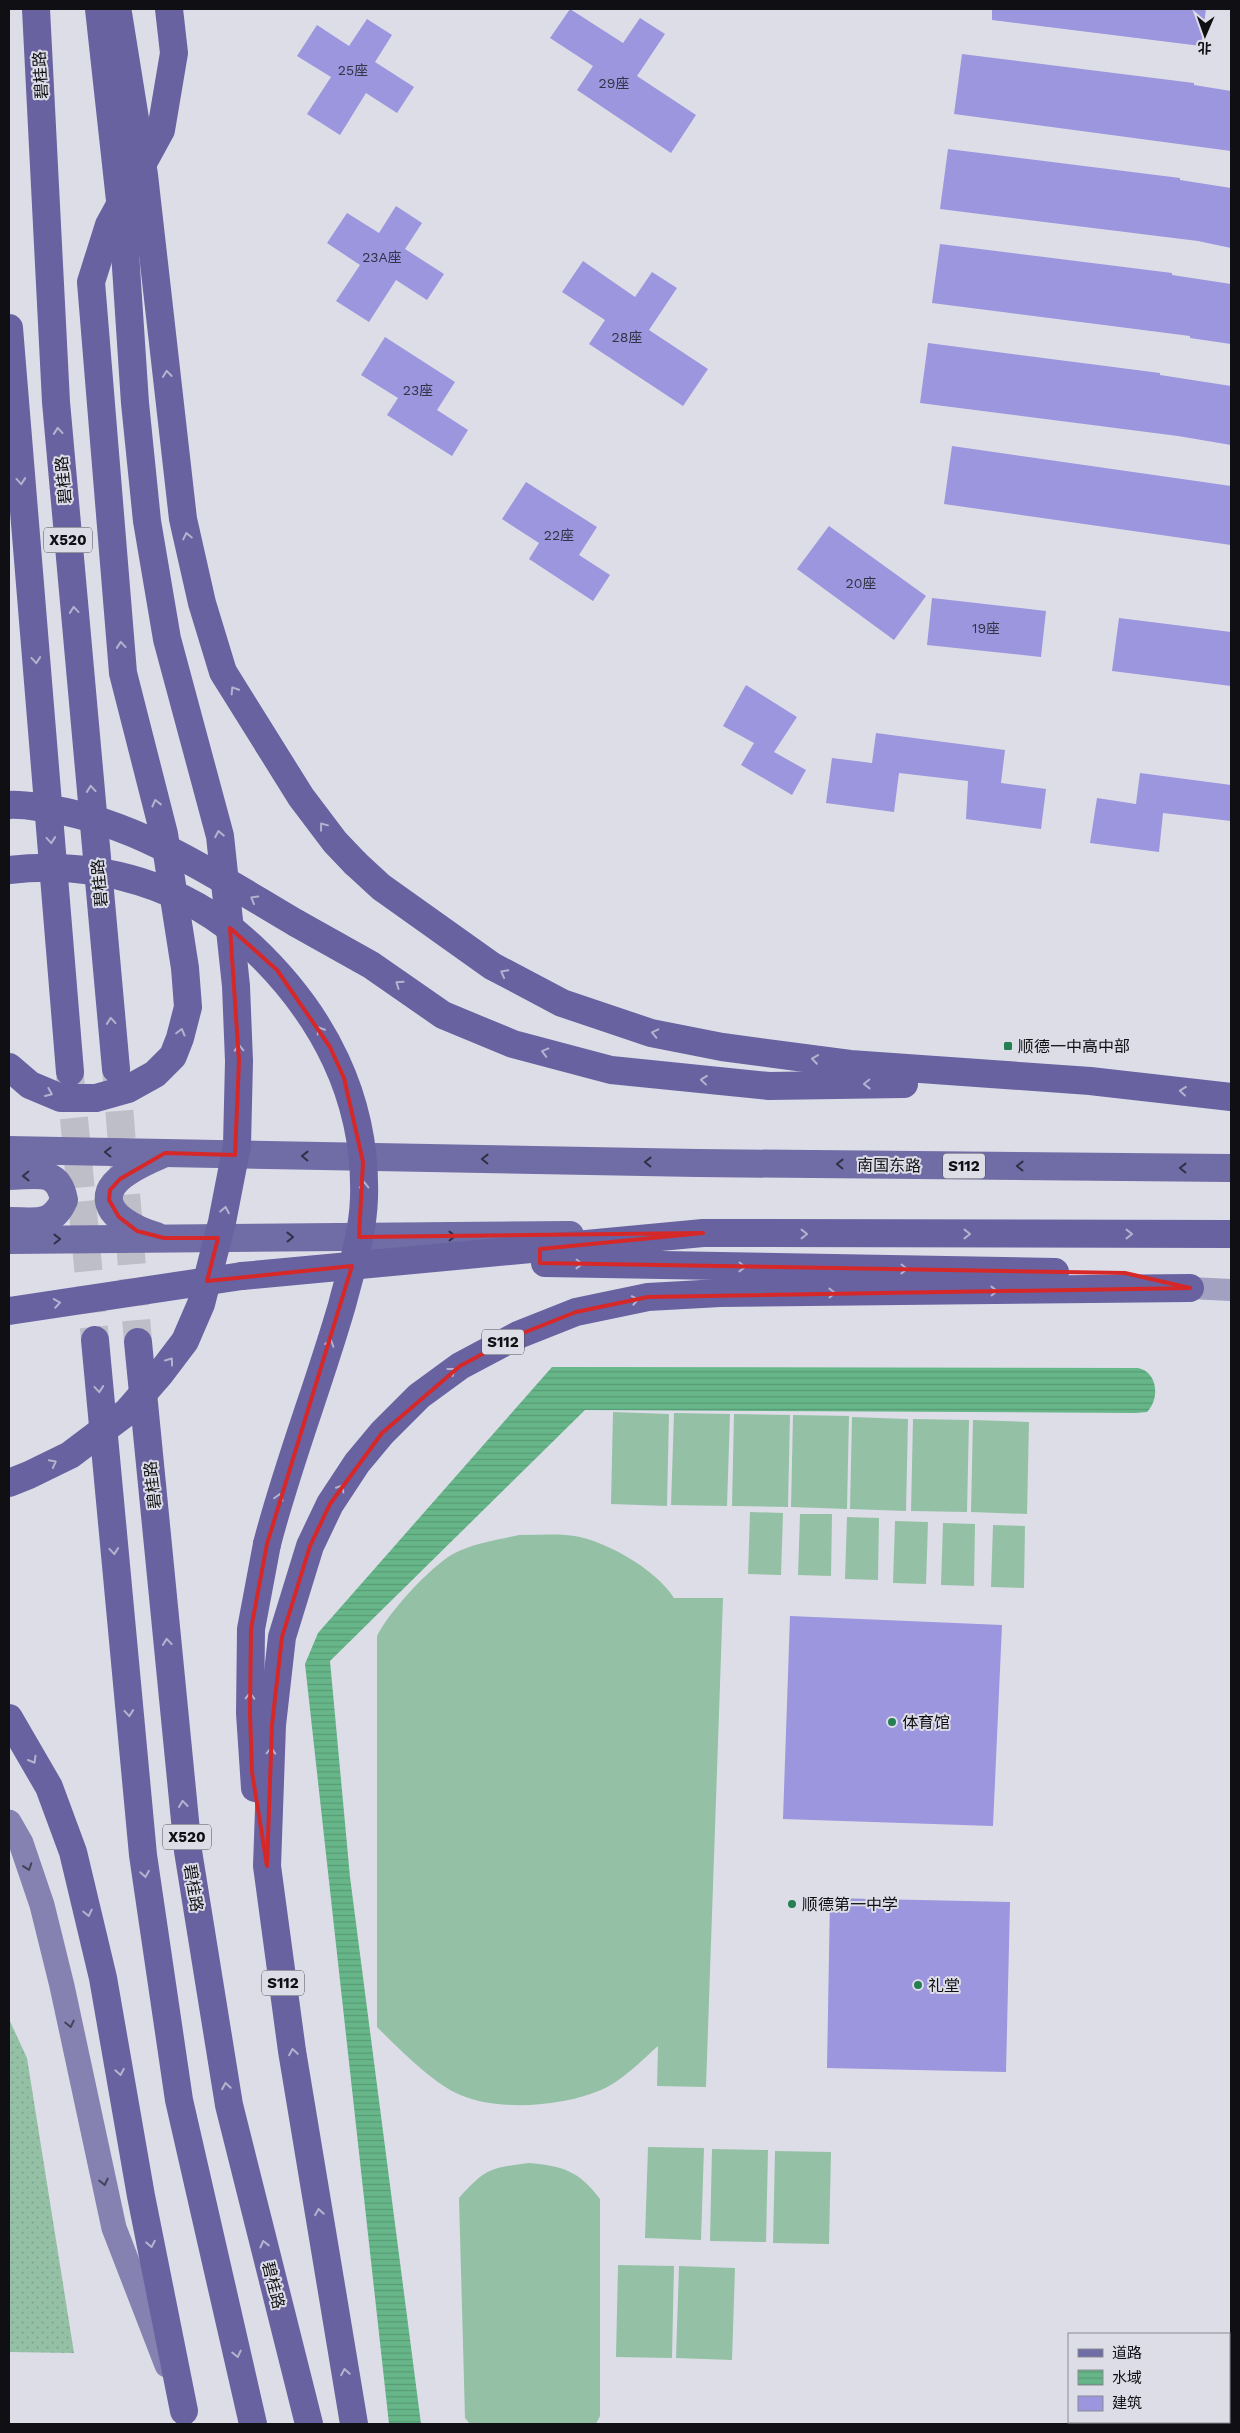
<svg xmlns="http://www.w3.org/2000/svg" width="1240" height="2433" viewBox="0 0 1240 2433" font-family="'Work Sans','Noto Sans SC',sans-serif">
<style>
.grass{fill:url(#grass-dots)}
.garden{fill:#94c1a5}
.water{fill:url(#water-rules)}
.building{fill:#9b96dd}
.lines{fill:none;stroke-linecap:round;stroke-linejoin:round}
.trunk-tunnel{stroke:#bebec8;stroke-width:28;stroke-dasharray:28 14;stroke-linecap:butt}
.tertiary{stroke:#a2a1c1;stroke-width:22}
.secondary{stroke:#8582b1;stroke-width:25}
.primary{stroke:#706ca5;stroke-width:28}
.trunk{stroke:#6862a0;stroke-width:28}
.trunk-bridge{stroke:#6862a0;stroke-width:28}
.oneway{stroke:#b4b2cf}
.oneway2{stroke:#323047}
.oneway3{stroke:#45435b}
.marked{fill:none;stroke:#d62828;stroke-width:4;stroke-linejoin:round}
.poi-dot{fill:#267e53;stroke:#dddde8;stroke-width:2}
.labels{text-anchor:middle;stroke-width:4;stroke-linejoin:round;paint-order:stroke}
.number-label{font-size:14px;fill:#333246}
.shield{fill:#dddde8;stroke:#4e4e54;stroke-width:1}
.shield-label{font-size:15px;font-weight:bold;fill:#101014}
.street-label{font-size:16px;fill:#101014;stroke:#dddde8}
.poi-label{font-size:16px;fill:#101014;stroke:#dddde8;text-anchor:start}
</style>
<defs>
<pattern id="grass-dots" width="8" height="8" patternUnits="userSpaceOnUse" patternTransform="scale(1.25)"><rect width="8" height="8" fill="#94c1a5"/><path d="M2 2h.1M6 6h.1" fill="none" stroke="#7fa58d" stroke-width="1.8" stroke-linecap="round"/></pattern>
<pattern id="water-rules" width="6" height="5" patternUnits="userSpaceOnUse" patternTransform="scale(1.25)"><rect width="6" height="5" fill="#67b689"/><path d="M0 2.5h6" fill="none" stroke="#589b75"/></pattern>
</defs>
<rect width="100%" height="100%" fill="#dddde8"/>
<polygon class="grass" points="9,2019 27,2058 74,2353 9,2352"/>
<g class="garden">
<polygon points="613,1412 669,1414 667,1506 611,1504"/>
<polygon points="674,1413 730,1414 727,1506 671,1505"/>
<polygon points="734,1414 790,1415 788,1507 732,1506"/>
<polygon points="793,1415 849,1416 847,1509 791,1507"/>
<polygon points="852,1417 908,1419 906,1511 850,1509"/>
<polygon points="913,1419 969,1420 967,1512 911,1511"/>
<polygon points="973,1420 1029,1422 1027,1514 971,1512"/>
<polygon points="750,1512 783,1513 781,1575 748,1574"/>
<polygon points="800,1514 832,1514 831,1576 798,1575"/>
<polygon points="847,1517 879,1518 878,1580 845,1579"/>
<polygon points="895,1521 928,1522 926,1584 893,1583"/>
<polygon points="943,1523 975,1524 974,1586 941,1585"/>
<polygon points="993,1525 1025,1526 1024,1588 991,1587"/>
<path d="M519 1535C535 1535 551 1534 566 1535 601 1537 656 1569 674 1598H723L706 2087 657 2086 658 2046C641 2061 622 2081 601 2090 562 2107 494 2112 456 2093 431 2081 397 2047 377 2027V1636C388 1613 430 1567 453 1554 473 1543 497 1540 519 1535Z"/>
<polygon points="648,2147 704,2148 701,2240 645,2238"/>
<polygon points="712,2149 768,2150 766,2242 710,2241"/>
<polygon points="775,2151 831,2152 829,2244 773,2243"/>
<path d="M529 2163C563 2166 579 2171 600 2199V2416L596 2424H470L465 2418 459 2198C486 2168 490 2168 529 2163Z"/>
<polygon points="618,2265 674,2266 672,2358 616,2357"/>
<polygon points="679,2266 735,2268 732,2360 676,2358"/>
</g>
<path class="water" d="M552 1367 1138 1368C1158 1372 1160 1399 1147 1412L1136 1413 585 1410 330 1661 350 1877 421 2424H389L305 1664 318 1633Z"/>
<g class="building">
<polygon points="570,9 623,43 640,18 665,34 637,76 696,115 671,153 577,90 593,66 550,38"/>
<polygon points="992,9 1206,9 1201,46 992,20"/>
<polygon points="367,19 392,35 375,62 414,87 397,113 366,93 340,135 307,114 331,77 297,56 317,25 349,46"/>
<polygon points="962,54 1194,83 1194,85 1231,91 1231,151 954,114"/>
<polygon points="948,149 1180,178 1180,180 1231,188 1231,248 1198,241 940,209"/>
<polygon points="396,206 422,223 405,249 444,274 427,300 396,280 369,322 336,301 360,265 327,243 347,213 379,233"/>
<polygon points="940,244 1172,273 1172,275 1231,284 1231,344 1190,338 1190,336 932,303"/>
<polygon points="583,261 635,297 652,272 677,288 649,330 708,369 683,406 589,344 605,320 562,292"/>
<polygon points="385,337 455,382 437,410 468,430 452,456 387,415 398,398 361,375"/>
<polygon points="928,343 1160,373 1160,375 1231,386 1231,445 1178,436 920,403"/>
<polygon points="952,446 1231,486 1231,545 944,504"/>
<polygon points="526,482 597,527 579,555 610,575 593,601 529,559 539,543 502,519"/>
<polygon points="829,526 926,596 894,640 797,569"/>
<polygon points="932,598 1046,611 1041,657 927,645"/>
<polygon points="1119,618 1231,632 1231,686 1112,671"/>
<polygon points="746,685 797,717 774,752 806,770 792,795 741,765 754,743 723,726"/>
<polygon points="876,733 1005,750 1001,783 1046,789 1041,829 966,819 968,781 899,773 894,812 826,803 832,758 872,763"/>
<polygon points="1140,773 1231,785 1231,821 1163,813 1159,852 1090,843 1097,798 1136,804"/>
<polygon points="790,1616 1002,1625 993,1826 783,1819"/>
<polygon points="830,1898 1010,1902 1006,2072 827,2068"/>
</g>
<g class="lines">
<g class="trunk-tunnel">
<polyline points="116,1069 138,1342"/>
<polyline points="70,1076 95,1340"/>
</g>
<polyline class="tertiary" points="1190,1288 1231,1290"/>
<polyline class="secondary" points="9,1822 21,1843 42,1905 62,1986 114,2228 167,2365"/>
<g class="primary">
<polyline points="9,1150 697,1163 1231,1168"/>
<path d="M9 1176C36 1176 58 1167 64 1200 52 1227 35 1221 10 1221"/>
<path d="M156 1236C139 1231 101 1215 110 1191 116 1175 147 1161 161 1155"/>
<polyline points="9,1240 570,1235"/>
</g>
<g class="trunk">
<polyline points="36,9 56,402 116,1069"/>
<polyline points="9,328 70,1072"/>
<polyline points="355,863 381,887 492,966 562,1003 651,1033 722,1047 850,1064 1090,1081 1231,1097"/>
<polyline points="296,923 371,965 443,1015 513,1044 611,1070 769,1086 904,1084"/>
<polyline points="9,1067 30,1085 61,1098 96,1098 128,1089 155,1074 173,1056 180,1038 188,1007 185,968 164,834 123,673 91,282 109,225 161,130 174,53 169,9"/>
<polyline points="545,1263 1055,1272"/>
<polyline points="242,1276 703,1233 1231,1234"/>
<polyline points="95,1340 143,1855 179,2100 253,2424"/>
<polyline points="138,1342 188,1851 229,2105 309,2424"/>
<polyline points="9,1718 49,1787 73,1852 103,1978 141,2196 184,2411"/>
<polyline points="255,1788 250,1713 251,1629 267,1544"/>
<polyline points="354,2424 292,2051 267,1866 272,1725 282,1637 310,1546 330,1504 357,1463 382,1433 419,1396 460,1366 518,1335 576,1312 648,1297 720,1293 1190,1288"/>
</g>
<g class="trunk-bridge">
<polyline points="118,13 144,175 183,519 202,603 223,672 301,797 335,842 355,863"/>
<path d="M9 805C23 804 36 807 51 809 141 824 219 878 296 923"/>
<path d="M9 870C99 860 186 885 252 947 323 1014 367 1098 364 1198 363 1234 351 1270 342 1305 319 1385 288 1463 267 1544"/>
<polyline points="9,1311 242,1276"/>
<polyline points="9,1483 29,1475 70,1455 127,1412 160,1374 185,1341 201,1304 222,1222 237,1145 239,1061 236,986 220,836 167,639 147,521 135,403 124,237 99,9"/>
</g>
</g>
<defs><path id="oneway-chevron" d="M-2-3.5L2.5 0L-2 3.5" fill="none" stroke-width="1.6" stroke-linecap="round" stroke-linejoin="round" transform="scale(1.25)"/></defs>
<g class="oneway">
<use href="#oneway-chevron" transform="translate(167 374) rotate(-96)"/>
<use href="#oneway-chevron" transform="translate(58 431) rotate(-95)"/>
<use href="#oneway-chevron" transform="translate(21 481) rotate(85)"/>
<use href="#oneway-chevron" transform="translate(187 536) rotate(-102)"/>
<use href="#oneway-chevron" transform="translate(74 610) rotate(-95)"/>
<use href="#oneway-chevron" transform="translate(121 645) rotate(-95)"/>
<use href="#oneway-chevron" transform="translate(36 660) rotate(85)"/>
<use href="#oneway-chevron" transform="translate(234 690) rotate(-122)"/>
<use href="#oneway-chevron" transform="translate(91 789) rotate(-95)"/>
<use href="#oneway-chevron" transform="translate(156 803) rotate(-104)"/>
<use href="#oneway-chevron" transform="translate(323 826) rotate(-127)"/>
<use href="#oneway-chevron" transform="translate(219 834) rotate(-101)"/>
<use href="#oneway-chevron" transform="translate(51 840) rotate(85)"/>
<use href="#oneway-chevron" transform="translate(254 899) rotate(-150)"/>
<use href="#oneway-chevron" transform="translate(504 973) rotate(-152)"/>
<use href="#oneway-chevron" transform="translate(399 984) rotate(-145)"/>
<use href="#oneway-chevron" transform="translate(111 1021) rotate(-95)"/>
<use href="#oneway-chevron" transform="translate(320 1030) rotate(-123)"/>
<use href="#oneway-chevron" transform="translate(181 1032) rotate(-75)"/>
<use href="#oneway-chevron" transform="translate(655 1033) rotate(-167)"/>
<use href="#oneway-chevron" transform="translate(239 1048) rotate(-92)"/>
<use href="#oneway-chevron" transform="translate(545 1052) rotate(-165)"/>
<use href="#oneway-chevron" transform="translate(815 1059) rotate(-172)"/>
<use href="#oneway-chevron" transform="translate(704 1080) rotate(-174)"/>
<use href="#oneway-chevron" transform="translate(867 1084) rotate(179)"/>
<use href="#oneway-chevron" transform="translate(1183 1091) rotate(-174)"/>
<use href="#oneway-chevron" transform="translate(49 1093) rotate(23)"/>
<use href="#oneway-chevron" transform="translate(364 1185) rotate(-91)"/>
<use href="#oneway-chevron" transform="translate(225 1210) rotate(-79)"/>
<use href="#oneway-chevron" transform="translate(804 1234)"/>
<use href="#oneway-chevron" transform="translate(967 1234)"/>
<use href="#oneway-chevron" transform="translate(1129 1234)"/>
<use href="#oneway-chevron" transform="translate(579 1264) rotate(1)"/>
<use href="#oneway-chevron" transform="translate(742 1267) rotate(1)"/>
<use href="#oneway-chevron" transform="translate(904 1269) rotate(1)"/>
<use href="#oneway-chevron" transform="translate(994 1291) rotate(-1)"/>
<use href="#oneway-chevron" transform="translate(832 1293) rotate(-1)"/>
<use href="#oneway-chevron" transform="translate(635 1300) rotate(-11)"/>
<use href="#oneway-chevron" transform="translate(57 1303) rotate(-9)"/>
<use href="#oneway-chevron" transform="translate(330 1343) rotate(-72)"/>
<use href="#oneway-chevron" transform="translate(170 1361) rotate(-54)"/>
<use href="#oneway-chevron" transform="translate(452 1371) rotate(-37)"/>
<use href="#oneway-chevron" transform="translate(99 1389) rotate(85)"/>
<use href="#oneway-chevron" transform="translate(53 1463) rotate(-27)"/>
<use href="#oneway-chevron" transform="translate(341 1488) rotate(-57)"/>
<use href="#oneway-chevron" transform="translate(279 1497) rotate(-74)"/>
<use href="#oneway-chevron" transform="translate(114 1551) rotate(85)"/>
<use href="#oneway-chevron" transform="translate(167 1642) rotate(-96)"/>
<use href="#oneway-chevron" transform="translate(250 1696) rotate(-89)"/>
<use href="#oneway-chevron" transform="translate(129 1713) rotate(85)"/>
<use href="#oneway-chevron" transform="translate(271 1751) rotate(-88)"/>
<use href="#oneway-chevron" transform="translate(33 1760) rotate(60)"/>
<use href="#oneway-chevron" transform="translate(183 1804) rotate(-96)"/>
<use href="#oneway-chevron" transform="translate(145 1874) rotate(81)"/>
<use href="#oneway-chevron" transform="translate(88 1913) rotate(77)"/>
<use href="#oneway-chevron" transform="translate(293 2052) rotate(-99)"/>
<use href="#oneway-chevron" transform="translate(120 2072) rotate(80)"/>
<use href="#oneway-chevron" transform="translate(226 2086) rotate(-99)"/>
<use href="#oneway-chevron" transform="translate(319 2212) rotate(-99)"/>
<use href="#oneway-chevron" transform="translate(151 2244) rotate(79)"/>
<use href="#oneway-chevron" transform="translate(264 2244) rotate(-104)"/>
<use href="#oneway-chevron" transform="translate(237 2354) rotate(77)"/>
<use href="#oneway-chevron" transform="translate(345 2372) rotate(-99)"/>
</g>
<g class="oneway2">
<use href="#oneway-chevron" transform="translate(108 1152) rotate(-179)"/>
<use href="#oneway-chevron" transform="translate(305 1156) rotate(-179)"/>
<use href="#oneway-chevron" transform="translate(485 1159) rotate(-179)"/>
<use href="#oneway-chevron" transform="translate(648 1162) rotate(-179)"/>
<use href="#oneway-chevron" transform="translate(840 1164) rotate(-179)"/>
<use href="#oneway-chevron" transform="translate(1020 1166) rotate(-179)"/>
<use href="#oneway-chevron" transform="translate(1183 1168) rotate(-179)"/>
<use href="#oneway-chevron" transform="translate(26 1176) rotate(179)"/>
<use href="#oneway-chevron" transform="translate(452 1236) rotate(-1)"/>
<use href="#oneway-chevron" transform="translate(290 1237) rotate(-1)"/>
<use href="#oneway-chevron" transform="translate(57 1239) rotate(-1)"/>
</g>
<g class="oneway3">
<use href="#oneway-chevron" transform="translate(28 1867) rotate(71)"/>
<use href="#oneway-chevron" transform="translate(70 2024) rotate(78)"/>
<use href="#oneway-chevron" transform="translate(104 2182) rotate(77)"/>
</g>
<path class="marked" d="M230 928 277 970 330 1047 344 1078 363 1162 359 1237 703 1233 540 1249V1263L1125 1273 1190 1288 648 1297 576 1312 518 1335 460 1366 382 1433 330 1504 310 1546 282 1637 272 1725 267 1866 252 1772 250 1713 251 1629 267 1544 352 1266 207 1281 218 1238H164L137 1231 119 1217 109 1200 110 1190 120 1179 165 1153 235 1155 239 1061Z"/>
<g class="poi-dot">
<rect x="1003" y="1041" width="10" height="10" rx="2.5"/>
<circle cx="892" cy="1722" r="5"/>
<circle cx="792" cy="1904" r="5"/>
<circle cx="918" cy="1985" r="5"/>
</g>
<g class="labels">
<g class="number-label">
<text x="353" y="75">25座</text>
<text x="614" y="88">29座</text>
<text x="382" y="262">23A座</text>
<text x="627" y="342">28座</text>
<text x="418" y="395">23座</text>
<text x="559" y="540">22座</text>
<text x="861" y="588">20座</text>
<text x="986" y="633">19座</text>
</g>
<g class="shield">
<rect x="44" y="527.5" width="48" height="25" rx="4"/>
<rect x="943" y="1153.5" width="42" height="25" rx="4"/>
<rect x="482" y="1329.5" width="42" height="25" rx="4"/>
<rect x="163" y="1824.5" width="48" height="25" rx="4"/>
<rect x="262" y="1970.5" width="42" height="25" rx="4"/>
</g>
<g class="shield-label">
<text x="68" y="545">X520</text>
<text x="964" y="1171">S112</text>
<text x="503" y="1347">S112</text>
<text x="187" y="1842">X520</text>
<text x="283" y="1988">S112</text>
</g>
<g class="street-label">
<text transform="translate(40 75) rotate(-93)" y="6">碧桂路</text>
<text transform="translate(63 480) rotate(-95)" y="6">碧桂路</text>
<text transform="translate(99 883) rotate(-95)" y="6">碧桂路</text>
<text transform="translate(889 1165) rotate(1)" y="6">南国东路</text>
<text transform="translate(152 1485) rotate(-96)" y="6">碧桂路</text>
<text transform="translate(194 1888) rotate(81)" y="6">碧桂路</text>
<text transform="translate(274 2285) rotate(76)" y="6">碧桂路</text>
</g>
<g class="poi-label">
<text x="1018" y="1052">顺德一中高中部</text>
<text x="902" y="1728">体育馆</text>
<text x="802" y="1910">顺德第一中学</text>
<text x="928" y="1991">礼堂</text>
</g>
</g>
<rect width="1240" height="2433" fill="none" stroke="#101014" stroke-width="20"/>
<rect x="1068" y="2333" width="162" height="90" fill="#dddde8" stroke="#8b8b93"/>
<rect x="1078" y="2349" width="25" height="8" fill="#706ca5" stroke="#8b8b93"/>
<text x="1112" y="2358" font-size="15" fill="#101014">道路</text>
<rect x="1078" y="2370" width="25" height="15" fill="url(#water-rules)" stroke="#8b8b93"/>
<text x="1112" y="2383" font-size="15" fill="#101014">水域</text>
<rect x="1078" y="2396" width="25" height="15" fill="#9b96dd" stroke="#8b8b93"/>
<text x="1112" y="2408" font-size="15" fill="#101014">建筑</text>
<g transform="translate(1205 35) rotate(182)" stroke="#dddde8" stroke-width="4" paint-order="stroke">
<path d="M0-4L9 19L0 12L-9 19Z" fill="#101014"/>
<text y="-8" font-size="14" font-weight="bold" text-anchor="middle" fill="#101014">北</text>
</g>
</svg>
